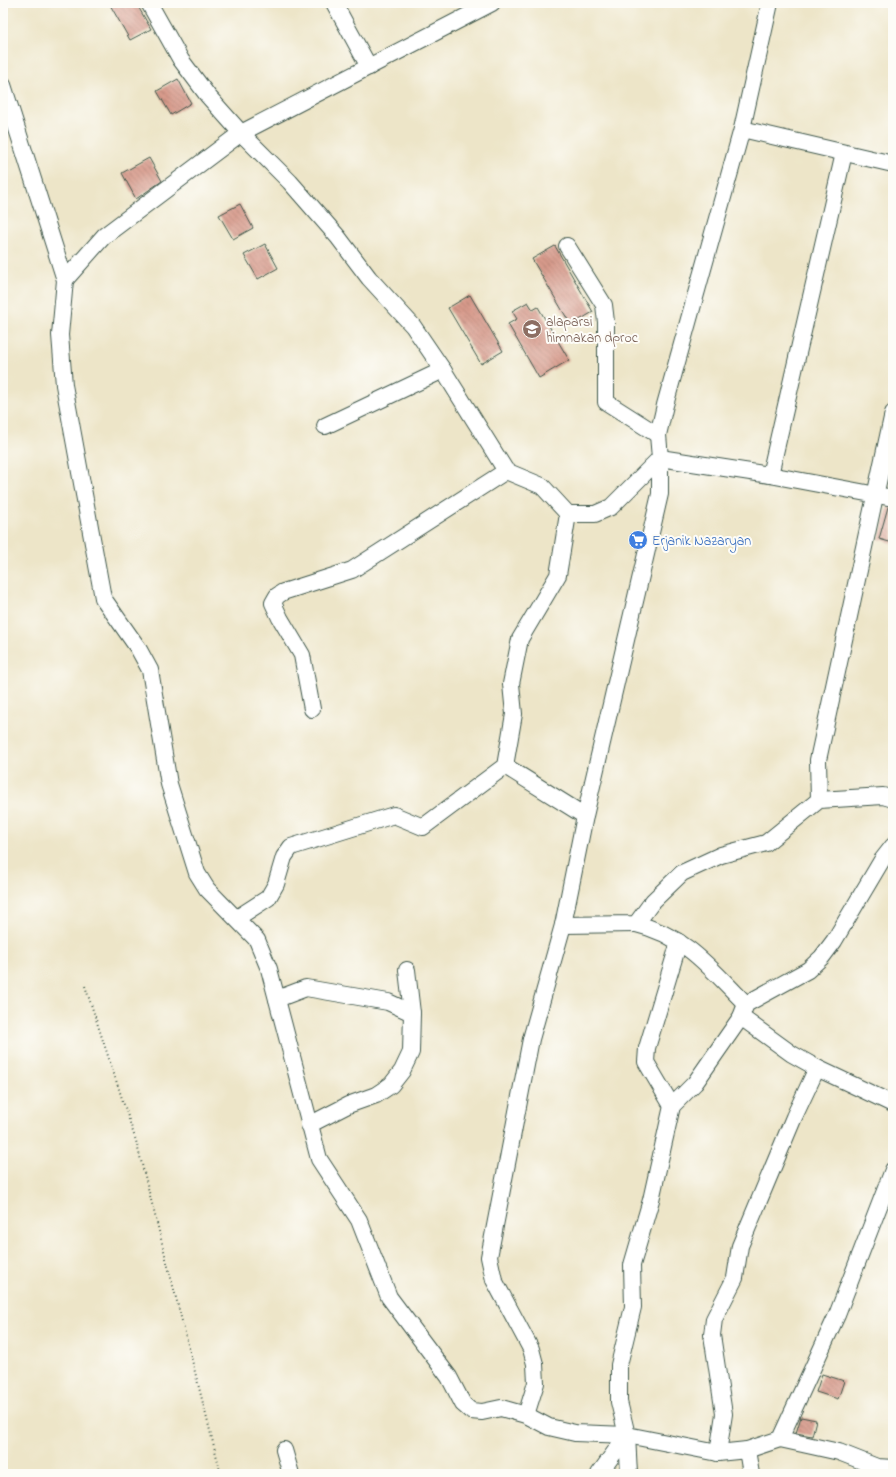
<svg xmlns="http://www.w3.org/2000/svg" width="896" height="1477" viewBox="0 0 896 1477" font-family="'Indie Flower',sans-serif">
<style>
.building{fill:url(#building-back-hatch)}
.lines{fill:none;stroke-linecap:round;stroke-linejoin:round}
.minor-casing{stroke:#3e564a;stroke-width:18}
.path{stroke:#3e564a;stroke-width:2;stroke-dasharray:1 3;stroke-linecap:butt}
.minor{stroke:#fff;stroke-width:16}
.labels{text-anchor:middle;stroke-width:4;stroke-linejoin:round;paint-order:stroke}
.education-label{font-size:14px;fill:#785e54;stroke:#fdfcf7;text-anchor:start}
.shop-label{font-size:14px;fill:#366cbe;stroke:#fdfcf7;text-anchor:start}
</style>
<defs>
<pattern id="building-back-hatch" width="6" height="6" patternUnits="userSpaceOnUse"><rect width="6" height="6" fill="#d79a8b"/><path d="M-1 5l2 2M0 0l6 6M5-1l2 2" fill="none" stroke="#ae7f72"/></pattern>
</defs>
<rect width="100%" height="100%" fill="#fdfcf7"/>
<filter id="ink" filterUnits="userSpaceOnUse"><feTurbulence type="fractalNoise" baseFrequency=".025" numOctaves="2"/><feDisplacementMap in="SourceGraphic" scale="8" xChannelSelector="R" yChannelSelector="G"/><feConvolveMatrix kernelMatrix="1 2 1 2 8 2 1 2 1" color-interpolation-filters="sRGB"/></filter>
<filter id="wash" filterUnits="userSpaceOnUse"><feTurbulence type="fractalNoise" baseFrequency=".012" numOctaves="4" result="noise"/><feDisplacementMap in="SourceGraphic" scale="16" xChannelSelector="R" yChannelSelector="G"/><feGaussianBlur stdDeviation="0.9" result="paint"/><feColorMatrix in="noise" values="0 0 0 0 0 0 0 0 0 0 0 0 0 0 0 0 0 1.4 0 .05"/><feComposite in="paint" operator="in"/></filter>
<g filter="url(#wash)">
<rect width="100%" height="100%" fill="#ede5c8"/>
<g id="blocks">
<g class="building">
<polygon points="109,3 136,3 151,29 130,40"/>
<polygon points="178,79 191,103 171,115 157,91"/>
<polygon points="149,158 162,181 136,199 122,173"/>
<polygon points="240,204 253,228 233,239 219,215"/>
<polygon points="265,244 278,268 258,279 244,255"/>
<polygon points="555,246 593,312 571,325 532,259"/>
<polygon points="470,295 503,351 481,364 448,308"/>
<polygon points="528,302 533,310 538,307 569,360 539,378 508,324 517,319 512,311"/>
<polygon points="888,507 893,507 893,543 879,539"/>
<polygon points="822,1374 844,1381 838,1399 816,1392"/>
<polygon points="801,1417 816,1420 812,1436 796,1433"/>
</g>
</g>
</g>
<g filter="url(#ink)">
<use href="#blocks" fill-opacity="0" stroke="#3e564a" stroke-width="1"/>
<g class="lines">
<g class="minor-casing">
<g id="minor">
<polyline points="149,3 181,60 208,96 241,133 290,182 338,237 369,278 413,326 443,370 506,471 542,486 568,514 595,514 611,507 660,458 770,475 893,498"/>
<polyline points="334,3 369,67"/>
<polyline points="3,85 65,280 60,335 64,385 103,598 138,648 150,670 169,784 197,873 207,889 257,940 269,969 319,1159 359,1220 389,1297 449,1377 463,1404 471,1411 482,1412 501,1408 526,1415 549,1427 575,1433 627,1435 718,1453 747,1450 780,1439 837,1315 893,1170"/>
<polyline points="742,129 893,164"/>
<polyline points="567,246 604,305 606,322 606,402 658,435"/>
<polyline points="65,280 104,236 241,133 492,3"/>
<polyline points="325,426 443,370"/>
<polyline points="770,475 844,153"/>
<polyline points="312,709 302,655 280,618 273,603 277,596 283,592 352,570 506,471"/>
<polyline points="505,766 585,816"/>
<polyline points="819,800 818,760 893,413"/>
<polyline points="237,918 268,898 276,884 284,857 291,847 394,815 423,827 505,766 514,714 511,684 520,639 558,575 568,514"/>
<path d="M636 924C685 935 712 970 746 1004"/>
<polyline points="563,925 636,924 653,901 682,873 721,855 766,843 819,800 883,796 893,799"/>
<polyline points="277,999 306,988 388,1002 412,1013"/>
<polyline points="741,1017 792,1054 817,1068 893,1104"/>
<polyline points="672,1106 646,1062 647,1048 679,942"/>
<polyline points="309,1125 348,1105 376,1095 391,1085 402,1071 411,1052 412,1013 407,970"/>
<polyline points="526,1415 536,1383 535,1364 531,1349 494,1280 489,1257 531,1039 563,925 585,816 660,494 660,458 658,435 665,405 742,129 770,3"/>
<polyline points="780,1439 839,1452 877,1467 893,1468"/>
<polyline points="284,1450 291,1474"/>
<polyline points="747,1450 751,1474"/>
<polyline points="718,1453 724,1414 712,1335 714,1319 735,1278 740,1246 794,1117 817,1068"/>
<polyline points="599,1474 627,1435"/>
<polyline points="629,1474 627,1435 619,1402 619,1365 633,1307 632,1265 651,1200 672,1106 695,1083 741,1017 746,1004 808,970 822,957 834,941 882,860 893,846"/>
</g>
</g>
<polyline class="path" points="85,986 136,1141 219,1466 220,1474"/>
<use href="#minor" class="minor"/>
</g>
</g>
<defs>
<g id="school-disc" transform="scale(1)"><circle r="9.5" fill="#8d6e63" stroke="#fdfcf7"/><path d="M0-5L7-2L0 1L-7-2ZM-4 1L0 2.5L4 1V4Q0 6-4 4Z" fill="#fff"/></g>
<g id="supermarket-disc" transform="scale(1)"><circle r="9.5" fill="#3f7fe0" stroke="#fdfcf7"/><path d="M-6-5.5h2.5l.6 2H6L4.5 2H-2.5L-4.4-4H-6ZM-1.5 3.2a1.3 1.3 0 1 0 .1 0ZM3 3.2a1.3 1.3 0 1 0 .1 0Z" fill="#fff"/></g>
</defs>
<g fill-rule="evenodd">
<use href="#school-disc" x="532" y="329"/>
<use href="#supermarket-disc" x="638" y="540"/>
</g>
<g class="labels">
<g class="education-label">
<text x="546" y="326">alaparsi<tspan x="546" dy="16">himnakan dproc</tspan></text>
</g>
<g class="shop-label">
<text x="652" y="545">Erjanik Nazaryan</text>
</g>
</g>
<rect width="896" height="1477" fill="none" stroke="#fdfcf7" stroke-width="16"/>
</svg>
